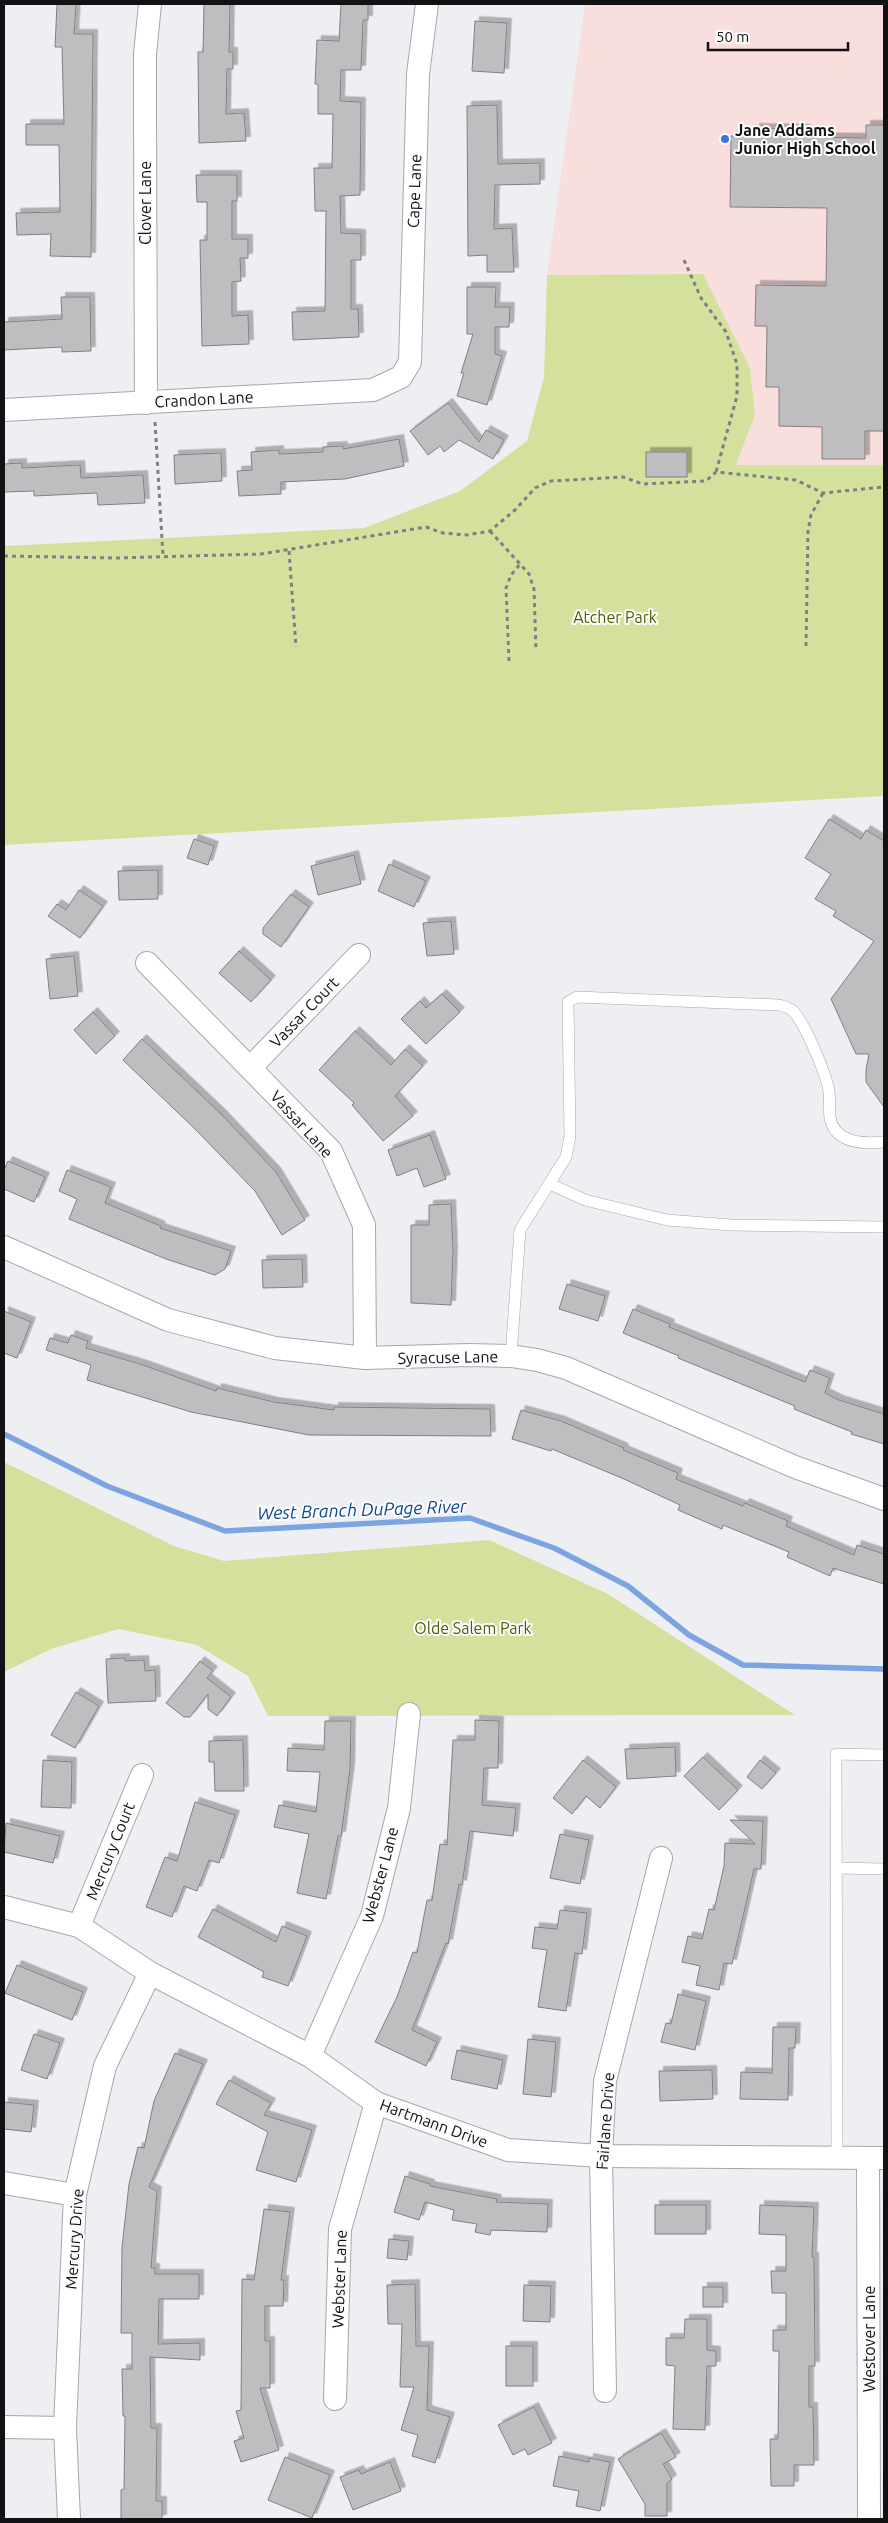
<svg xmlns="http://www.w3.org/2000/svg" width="888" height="2523" viewBox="0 0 888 2523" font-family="Ubuntu,sans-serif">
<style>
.education{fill:#f9dede}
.green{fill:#d4e19d}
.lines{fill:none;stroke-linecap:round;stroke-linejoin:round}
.stream{stroke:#7ba4e1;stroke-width:5.5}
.building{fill:#c0bdc0;stroke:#827f82;filter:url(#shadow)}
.lane-casing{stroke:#a6a7ab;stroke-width:12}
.street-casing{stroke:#a6a7ab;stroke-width:24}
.path{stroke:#7e7f82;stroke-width:3;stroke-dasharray:4 4;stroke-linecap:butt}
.lane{stroke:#fff;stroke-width:11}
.street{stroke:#fff;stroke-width:22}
.poi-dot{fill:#3b74e3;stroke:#fcfdff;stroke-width:2}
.labels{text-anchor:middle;stroke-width:4;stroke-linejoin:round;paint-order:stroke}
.poi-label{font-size:16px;font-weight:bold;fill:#111213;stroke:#fcfdff;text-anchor:start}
.street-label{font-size:16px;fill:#111213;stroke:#fcfdff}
.park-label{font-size:16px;fill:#515c00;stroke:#fcfdff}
.water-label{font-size:18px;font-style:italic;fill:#11458d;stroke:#fcfdff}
</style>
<defs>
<filter id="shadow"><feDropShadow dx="4.5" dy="-4.5" stdDeviation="0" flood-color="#0004"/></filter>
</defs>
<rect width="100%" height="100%" fill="#eeeff3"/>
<polygon class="education" points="585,4 884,4 884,465 736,466 755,415 750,368 703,274 547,275"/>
<g class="green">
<polygon points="703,274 750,368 755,415 736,465 884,465 884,796 4,845 4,546 364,528 460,491 527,441 544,377 547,275"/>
<polygon points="4,1462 174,1546 224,1561 489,1540 608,1594 795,1715 268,1716 248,1676 197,1645 118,1629 51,1649 4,1672"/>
</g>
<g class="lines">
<polyline class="stream" points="4,1434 107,1486 225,1531 470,1518 554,1548 628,1586 689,1635 743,1665 884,1669"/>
</g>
<g class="building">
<polygon points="57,4 76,4 74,34 93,34 91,257 50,256 51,234 17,235 16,213 60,212 59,145 26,145 26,124 64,124 62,47 55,47"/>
<polygon points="204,4 230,4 229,52 233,52 233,69 227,69 226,114 244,113 246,141 199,143 198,52 203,52"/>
<polygon points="341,4 368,4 368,20 363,20 361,70 341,70 340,101 361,102 360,195 340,196 341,233 361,234 361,260 351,260 351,309 358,309 359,337 293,340 292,312 325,311 326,211 315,211 314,168 332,168 333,114 318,114 318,84 315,84 317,40 339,41"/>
<polygon points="475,21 507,23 504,73 472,71"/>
<polygon points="497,105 498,164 540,163 540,184 495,185 494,229 512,228 514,272 487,272 487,255 468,256 467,106"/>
<polygon points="866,125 884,125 884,431 865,431 865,459 822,459 822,427 779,426 779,387 766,387 767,326 755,326 756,285 826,286 827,208 730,207 731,136 755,136 755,128 806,129 805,137 866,138"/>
<polygon points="196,175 237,175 237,201 232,201 232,239 248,239 248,258 240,258 241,281 232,282 232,316 248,315 249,344 202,346 200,240 207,240 207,202 197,202"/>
<polygon points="467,287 496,287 495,307 510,307 509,327 495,327 495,354 502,356 487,405 457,396 464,373 461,373 473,334 467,334"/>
<polygon points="61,297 90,297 91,351 62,352 62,347 4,350 4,322 62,319"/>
<polygon points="448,403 479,442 486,430 504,440 493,459 459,440 444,452 440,446 428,455 410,431"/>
<polygon points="399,439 404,466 345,479 281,482 281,494 239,496 237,471 252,470 251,452 279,450 279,454 323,452 323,447 343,446 343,449"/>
<rect x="646" y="452" width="41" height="25"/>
<polygon points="221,453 222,481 175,484 174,455"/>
<polygon points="22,463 22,468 80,465 81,478 143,475 145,503 98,505 97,493 34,496 34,491 4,492 4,464"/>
<polygon points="829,819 861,839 866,830 884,841 884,1107 866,1082 866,1070 869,1054 856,1054 831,999 874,941 833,916 836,911 815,899 831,874 805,858"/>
<polygon points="194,839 214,846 208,865 187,858"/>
<polygon points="354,855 361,884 318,895 311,866"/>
<polygon points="389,864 426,881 414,907 378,891"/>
<polygon points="158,870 158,899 119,900 118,871"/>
<polygon points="79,890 103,906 80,938 48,916 57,904 66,910"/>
<polygon points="291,894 309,907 281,947 263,934 263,928"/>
<polygon points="451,921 454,954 427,956 423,923"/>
<polygon points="239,951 271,980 251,1002 219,973"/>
<polygon points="74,956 78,996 50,999 46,959"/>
<polygon points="442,994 460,1012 426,1044 401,1019 420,1001 426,1008"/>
<polygon points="93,1012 115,1036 96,1054 74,1030"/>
<polygon points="355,1031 391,1065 405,1049 423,1066 395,1096 413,1116 383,1141 352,1105 354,1103 319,1070"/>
<polygon points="142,1039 221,1114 276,1172 305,1220 282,1235 255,1191 197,1131 123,1060"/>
<polygon points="430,1135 446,1179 424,1187 417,1168 397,1176 388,1150"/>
<polygon points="8,1161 45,1177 34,1202 4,1189 4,1170"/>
<polygon points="67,1170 111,1187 105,1203 161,1226 160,1228 231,1251 225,1269 215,1275 166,1259 69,1219 77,1199 59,1191"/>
<polygon points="451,1204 453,1251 451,1305 411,1303 411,1225 429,1225 429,1205"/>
<polygon points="302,1259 303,1287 263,1288 262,1260"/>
<polygon points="567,1284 605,1296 598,1321 559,1309"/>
<polygon points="633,1309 670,1324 669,1327 805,1382 810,1370 830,1378 825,1393 839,1400 884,1414 884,1444 851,1434 852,1432 794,1409 795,1406 678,1358 679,1356 623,1333"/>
<polygon points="4,1311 31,1322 17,1358 4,1353"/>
<polygon points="71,1335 88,1341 86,1348 143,1365 216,1391 217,1388 274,1402 334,1410 334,1407 490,1409 491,1436 309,1435 191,1412 87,1380 91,1365 46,1350 50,1338 68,1343"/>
<polygon points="521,1410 561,1421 624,1448 623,1450 678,1473 676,1479 743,1506 745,1503 788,1521 786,1526 854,1555 857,1545 884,1554 884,1584 833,1568 830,1576 787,1557 789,1552 723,1525 722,1529 678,1510 680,1505 624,1479 552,1449 551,1451 512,1439"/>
<polygon points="125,1658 125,1661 144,1660 145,1671 155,1670 156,1701 108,1703 106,1659"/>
<polygon points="200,1661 213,1671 207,1678 231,1697 217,1716 208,1709 208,1694 190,1717 184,1717 166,1703"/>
<polygon points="76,1692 99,1706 75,1748 51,1735"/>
<polygon points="475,1720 499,1721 498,1768 484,1768 482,1805 516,1808 513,1836 470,1831 462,1885 459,1884 448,1944 446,1943 412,2030 437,2042 426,2066 375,2042 397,1997 413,1952 417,1953 427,1900 432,1900 440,1844 447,1845 453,1740 475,1740"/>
<polygon points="325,1721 351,1721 350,1769 341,1836 338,1836 326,1899 297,1893 309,1834 274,1827 279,1805 316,1812 320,1772 287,1771 288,1748 324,1750"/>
<polygon points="243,1740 244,1791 215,1791 214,1762 209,1762 209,1741"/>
<polygon points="675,1747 676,1776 627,1779 625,1749"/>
<polygon points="703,1757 738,1790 719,1810 684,1776"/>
<polygon points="43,1760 72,1762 71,1808 41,1807"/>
<polygon points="583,1760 616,1787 600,1808 586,1796 572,1814 553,1798"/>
<polygon points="760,1760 776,1773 762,1789 747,1777"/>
<polygon points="195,1802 235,1815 219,1863 209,1860 197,1891 184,1886 172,1917 146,1907 165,1857 177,1861"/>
<polygon points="730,1820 763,1821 761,1869 754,1869 732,1964 724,1963 719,1990 696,1985 700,1966 682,1962 688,1936 702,1939 709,1909 714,1910 724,1866 725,1843 755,1844"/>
<polygon points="6,1823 60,1836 53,1863 4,1852"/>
<polygon points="560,1834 589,1840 580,1884 550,1878"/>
<polygon points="213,1909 276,1942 282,1926 307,1936 288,1986 262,1977 264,1972 198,1937"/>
<polygon points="560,1910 587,1913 582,1954 575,1953 566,2011 538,2007 547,1950 532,1948 535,1927 557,1929"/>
<polygon points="17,1965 83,1992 72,2020 5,1993"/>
<polygon points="678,1994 706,2001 695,2050 661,2042 666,2023 671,2024"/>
<polygon points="773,2027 796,2027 795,2048 789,2048 788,2100 740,2099 741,2072 772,2073"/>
<polygon points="34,2034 60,2043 47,2079 21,2070"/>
<polygon points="528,2039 556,2042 551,2097 523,2094"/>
<polygon points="457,2050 503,2060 497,2089 451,2079"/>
<polygon points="175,2053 203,2064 149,2187 157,2191 151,2268 155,2268 155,2274 199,2274 199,2299 159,2299 158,2344 200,2343 200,2360 150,2357 151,2428 157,2428 156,2501 162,2501 162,2519 121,2519 121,2490 124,2489 125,2416 123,2416 122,2369 132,2369 132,2333 121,2333 122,2247 129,2184 138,2147 144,2148 154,2101"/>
<polygon points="712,2070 713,2099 660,2101 659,2071"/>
<polygon points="229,2080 271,2103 264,2115 312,2130 296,2182 256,2170 268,2132 216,2104"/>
<polygon points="4,2102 34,2105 31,2132 4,2129"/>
<polygon points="405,2176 430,2184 430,2186 497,2199 496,2202 548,2204 547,2232 491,2230 490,2235 475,2232 477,2224 452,2220 454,2210 425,2202 419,2220 394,2212"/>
<rect x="655" y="2205" width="51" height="29"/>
<polygon points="760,2205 814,2207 812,2257 814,2257 815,2366 809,2366 809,2407 813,2407 814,2465 794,2465 794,2486 771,2486 770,2439 778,2439 779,2351 773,2351 773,2330 786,2330 786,2293 772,2293 771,2271 786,2271 786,2235 759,2234"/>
<polygon points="264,2209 290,2212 281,2280 284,2280 283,2306 265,2306 265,2341 270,2341 270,2388 260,2388 279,2450 241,2462 234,2441 244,2438 236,2411 241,2410 242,2279 254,2280"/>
<polygon points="389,2239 409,2241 407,2260 387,2258"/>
<polygon points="415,2284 416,2346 429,2346 427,2410 450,2417 435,2463 412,2456 418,2435 401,2430 414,2387 400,2387 402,2324 388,2324 387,2285"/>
<polygon points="524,2285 551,2286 550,2322 523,2321"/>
<rect x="703" y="2287" width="20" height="20"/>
<polygon points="685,2319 707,2319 707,2350 716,2351 716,2366 707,2366 705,2430 673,2429 675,2366 666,2365 666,2338 684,2338"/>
<rect x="506" y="2346" width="27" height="40"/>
<polygon points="534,2407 552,2443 528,2455 525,2449 513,2455 498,2425"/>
<polygon points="661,2433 676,2457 663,2464 672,2479 667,2483 667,2516 645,2516 645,2504 618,2459"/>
<polygon points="559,2456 589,2462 589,2458 610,2462 600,2511 576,2506 579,2491 553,2486"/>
<polygon points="285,2457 330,2475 312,2518 268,2500"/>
<polygon points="390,2462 401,2491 353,2510 340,2477 359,2470 361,2474"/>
</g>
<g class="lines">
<g class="lane-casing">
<g id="lane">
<polyline points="550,1184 585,1200 667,1220 731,1225 884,1227"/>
<path d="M511 1356 520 1230 566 1157 570 1136 568 1002 577 997 779 1005C783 1006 790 1008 793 1011 805 1023 826 1074 829 1091 830 1100 829 1110 830 1118 835 1144 865 1144 884 1142"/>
<polyline points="836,1868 884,1869"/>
<polyline points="837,2158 836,1754 884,1755"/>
</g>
</g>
<g class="street-casing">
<g id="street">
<polyline points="146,403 145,119 145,54 150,4"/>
<polyline points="4,410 373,390 401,377 410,362 418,74 427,4"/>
<polyline points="147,963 331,1151 364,1225 365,1358"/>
<polyline points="250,1068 359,955"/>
<polyline points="4,1247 168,1320 275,1348 365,1358 469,1355 511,1356 537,1360 566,1368 795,1467 884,1499"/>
<polyline points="4,1907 79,1926 150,1973 310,2056 376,2103 508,2150 601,2156 884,2158"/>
<polyline points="79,1926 142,1775"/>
<polyline points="310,2056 372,1916 399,1808 409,1714"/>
<polyline points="868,2158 869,2519"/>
<polyline points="4,2183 75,2195"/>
<polyline points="605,2391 601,2156 605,2081 661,1858"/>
<polyline points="335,2399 340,2229 376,2103"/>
<polyline points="4,2427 65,2428"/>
<polyline points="69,2519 65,2428 75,2195 105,2066 150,1973"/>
</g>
</g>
<g class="path">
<polyline points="684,260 701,298 726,332 737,364 737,396 716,472"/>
<polyline points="155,422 163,556"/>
<polyline points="490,531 529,574 534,589 536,650"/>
<polyline points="289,551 296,647"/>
<polyline points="4,556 116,558 261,554 426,527 443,533 467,535 490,531 515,510 535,488 551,481 623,477 643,484 706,481 716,472 796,480 823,493 884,487"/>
<polyline points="806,646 808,531 811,515 823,493"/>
<polyline points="509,661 506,588 511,575 520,564"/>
</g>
<use href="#lane" class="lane"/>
<use href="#street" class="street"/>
</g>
<circle class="poi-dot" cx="725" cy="139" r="5"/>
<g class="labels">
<g class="poi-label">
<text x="735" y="136">Jane Addams<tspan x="735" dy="18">Junior High School</tspan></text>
</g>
<g class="street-label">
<text transform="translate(414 191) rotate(-88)" y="6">Cape Lane</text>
<text transform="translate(145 203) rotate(-90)" y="6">Clover Lane</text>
<text transform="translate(204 399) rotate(-3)" y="6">Crandon Lane</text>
<text transform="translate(304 1012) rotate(-46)" y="6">Vassar Court</text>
<text transform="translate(302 1124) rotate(48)" y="6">Vassar Lane</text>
<text transform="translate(448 1357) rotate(-1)" y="6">Syracuse Lane</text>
<text transform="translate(110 1851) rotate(-68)" y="6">Mercury Court</text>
<text transform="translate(380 1875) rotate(-75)" y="6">Webster Lane</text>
<text transform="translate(605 2121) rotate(-86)" y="6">Fairlane Drive</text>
<text transform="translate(434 2123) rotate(20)" y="6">Hartmann Drive</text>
<text transform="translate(74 2239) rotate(-86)" y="6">Mercury Drive</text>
<text transform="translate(339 2279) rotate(-88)" y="6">Webster Lane</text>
<text transform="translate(869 2339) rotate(-90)" y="6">Westover Lane</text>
</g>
<g class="park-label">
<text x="615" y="623">Atcher Park</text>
<text x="473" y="1634">Olde Salem Park</text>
</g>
<g class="water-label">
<text transform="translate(362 1510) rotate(-2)" y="6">West Branch DuPage River</text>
</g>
</g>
<rect width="888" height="2523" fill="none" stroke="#111213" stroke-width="10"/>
<path d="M708 42v8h140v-8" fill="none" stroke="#111213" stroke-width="2.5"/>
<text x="716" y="42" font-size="15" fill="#111213" stroke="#fcfdff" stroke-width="4" paint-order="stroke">50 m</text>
</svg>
